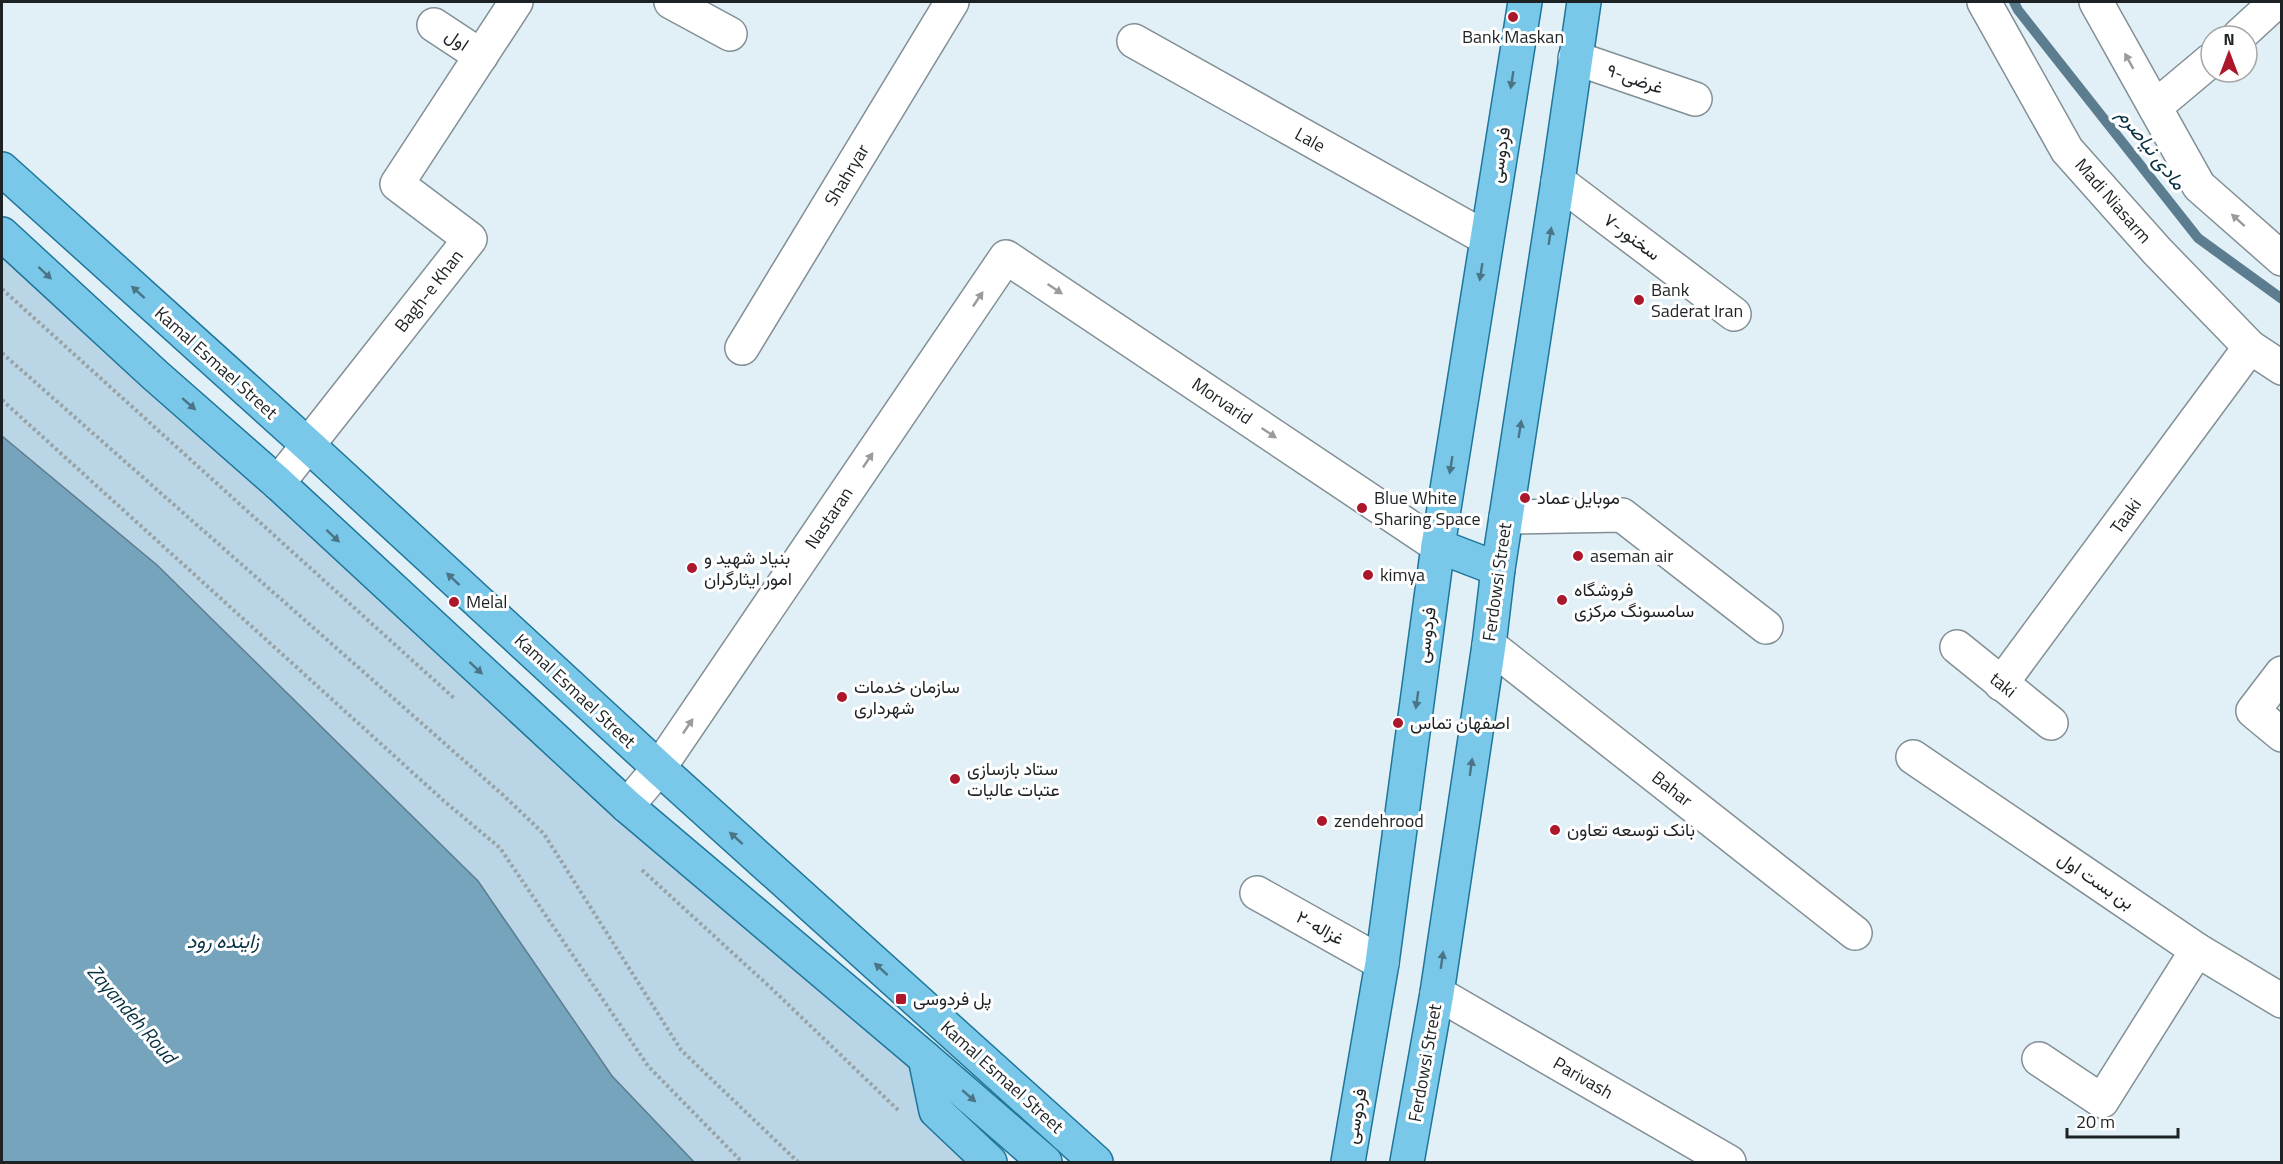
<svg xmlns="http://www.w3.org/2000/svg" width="2283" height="1164" viewBox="0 0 2283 1164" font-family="'Titillium Web',Vazirmatn,sans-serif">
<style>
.green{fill:#bad6e6}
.water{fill:#76a4bd;stroke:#5b7d8f;stroke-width:1.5}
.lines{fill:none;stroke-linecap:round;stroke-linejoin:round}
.stream{stroke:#5b7d8f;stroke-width:10}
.minor-casing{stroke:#828f95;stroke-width:36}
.major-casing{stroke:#1e769a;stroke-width:36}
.path{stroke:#98a3a8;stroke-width:4;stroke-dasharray:3 3;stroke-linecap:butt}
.minor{stroke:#fff;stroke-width:33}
.major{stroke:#79c8e9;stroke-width:33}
.oneway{fill:#999c9c}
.oneway2{fill:#4b7586}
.poi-dot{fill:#ac182b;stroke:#fff;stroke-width:2}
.labels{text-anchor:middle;stroke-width:6;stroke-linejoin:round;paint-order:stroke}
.poi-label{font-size:18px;fill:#1d2224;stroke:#fff;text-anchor:start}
.street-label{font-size:18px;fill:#1d2224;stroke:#fff}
.water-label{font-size:20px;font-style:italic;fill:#083244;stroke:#fff}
</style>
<rect width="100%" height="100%" fill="#e1eff6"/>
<polygon class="green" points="2,252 913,1061 974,1162 694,1162 612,1076 478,881 2,453"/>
<polygon class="water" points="2,436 157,565 478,881 612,1076 694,1162 2,1162"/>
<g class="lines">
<polyline class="stream" points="2014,2 2018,10 2198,238 2282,299"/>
<g class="minor-casing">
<g id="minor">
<polyline points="671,2 730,34"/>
<polyline points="1984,2 2067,150 2157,251 2250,347 2282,368"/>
<polyline points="2096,2 2199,186 2282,259"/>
<polyline points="434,25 481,56"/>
<polyline points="2239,36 2276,2"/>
<polyline points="1134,41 1486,238"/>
<polyline points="1575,58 1695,99"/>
<polyline points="2155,107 2211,60"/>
<polyline points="1558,181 1734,314"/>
<polyline points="742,348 952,2"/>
<polyline points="278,483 470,239 397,184 516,2"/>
<polyline points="1506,517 1622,515 1766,627"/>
<polyline points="1489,645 1855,933"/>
<polyline points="1957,647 2051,723"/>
<polyline points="2282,673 2253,711 2282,735"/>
<polyline points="2001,684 2250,347"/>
<polyline points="1913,757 2197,950 2282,1001"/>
<polyline points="627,806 659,768 1006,257 1438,546"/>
<polyline points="1257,893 1382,963"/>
<polyline points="1437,993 1729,1162"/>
<polyline points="2039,1059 2102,1101 2197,950"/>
</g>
</g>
<g class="major-casing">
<g id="major">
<polyline points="2,169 308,445 659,768 1096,1162"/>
<polyline points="2,234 155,375 278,483 627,806 925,1058 1045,1162"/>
<polyline points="1438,546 1498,569"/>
<polyline points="925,1058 936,1111 990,1162"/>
<polyline points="1348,1162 1382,963 1438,546 1525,2"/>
<polyline points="1407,1162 1437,993 1489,645 1498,569 1558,181 1584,2"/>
</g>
</g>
<g class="path">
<polyline points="2,289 455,699"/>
<polyline points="2,353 503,795 544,834 681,1050 798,1162"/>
<polyline points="2,400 444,801 500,848 648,1066 742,1162"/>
<polyline points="642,870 771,988 899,1111"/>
</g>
<use href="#minor" class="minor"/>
<use href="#major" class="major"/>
</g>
<defs><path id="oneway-solid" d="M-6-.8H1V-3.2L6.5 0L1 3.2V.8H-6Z" transform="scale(1.5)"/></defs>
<g class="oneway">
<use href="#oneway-solid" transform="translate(2129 61) rotate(-119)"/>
<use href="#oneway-solid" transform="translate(2238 220) rotate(-138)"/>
<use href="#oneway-solid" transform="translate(1055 289) rotate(34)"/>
<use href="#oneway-solid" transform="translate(978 299) rotate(-56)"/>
<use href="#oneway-solid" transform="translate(1269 433) rotate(34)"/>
<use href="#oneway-solid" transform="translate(868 460) rotate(-56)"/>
<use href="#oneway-solid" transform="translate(688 726) rotate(-56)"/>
</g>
<g class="oneway2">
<use href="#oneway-solid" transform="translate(1512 80) rotate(99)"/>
<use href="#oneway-solid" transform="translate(1550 236) rotate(-81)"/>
<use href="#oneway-solid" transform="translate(1481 272) rotate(99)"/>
<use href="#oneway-solid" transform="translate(45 273) rotate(43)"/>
<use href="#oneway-solid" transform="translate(138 292) rotate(-138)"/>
<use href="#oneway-solid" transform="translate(189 404) rotate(41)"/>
<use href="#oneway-solid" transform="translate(1520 429) rotate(-81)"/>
<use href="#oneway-solid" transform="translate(1451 465) rotate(99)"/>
<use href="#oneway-solid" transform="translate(333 536) rotate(43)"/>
<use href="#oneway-solid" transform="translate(453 579) rotate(-137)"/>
<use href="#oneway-solid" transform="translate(476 668) rotate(43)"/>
<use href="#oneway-solid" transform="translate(1417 700) rotate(98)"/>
<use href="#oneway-solid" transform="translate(1471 767) rotate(-82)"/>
<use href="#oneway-solid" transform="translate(736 838) rotate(-138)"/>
<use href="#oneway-solid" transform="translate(1442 960) rotate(-82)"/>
<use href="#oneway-solid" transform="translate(881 969) rotate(-138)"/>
<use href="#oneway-solid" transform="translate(969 1096) rotate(41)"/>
</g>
<g class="poi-dot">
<circle cx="1513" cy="17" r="6"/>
<circle cx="1639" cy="300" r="6"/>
<circle cx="1525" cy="498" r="6"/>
<circle cx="1362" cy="508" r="6"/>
<circle cx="1578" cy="556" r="6"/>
<circle cx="692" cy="568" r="6"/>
<circle cx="1368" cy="575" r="6"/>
<circle cx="1562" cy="600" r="6"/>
<circle cx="454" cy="602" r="6"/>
<circle cx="842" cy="697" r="6"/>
<circle cx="1398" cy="723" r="6"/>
<circle cx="955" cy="779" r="6"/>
<circle cx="1322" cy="821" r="6"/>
<circle cx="1555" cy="830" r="6"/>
<rect x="895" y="993" width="12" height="12" rx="3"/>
</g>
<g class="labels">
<g class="poi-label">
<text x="1513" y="43" text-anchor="middle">Bank Maskan</text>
<text x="1651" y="296">Bank<tspan x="1651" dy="21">Saderat Iran</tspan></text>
<text x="1374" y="504">Blue White<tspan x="1374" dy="21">Sharing Space</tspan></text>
<text x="1537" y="504">موبایل عماد</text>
<text x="1590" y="562">aseman air</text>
<text x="704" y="564">بنیاد شهید و<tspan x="704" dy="21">امور ایثارگران</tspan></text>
<text x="1380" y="581">kimya</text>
<text x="1574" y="596">فروشگاه<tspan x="1574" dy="21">سامسونگ مرکزی</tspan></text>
<text x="466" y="608">Melal</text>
<text x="854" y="693">سازمان خدمات<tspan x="854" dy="21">شهرداری</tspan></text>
<text x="1410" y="729">اصفهان تماس</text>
<text x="967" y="775">ستاد بازسازی<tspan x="967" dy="21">عتبات عالیات</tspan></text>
<text x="1334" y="827">zendehrood</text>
<text x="1567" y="836">بانک توسعه تعاون</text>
<text x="913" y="1005">پل فردوسی</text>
</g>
<g class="street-label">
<text transform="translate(457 40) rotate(34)" y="6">اول</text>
<text transform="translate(1635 79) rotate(19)" y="6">۹-غرضی</text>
<text transform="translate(1310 140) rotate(29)" y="6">Lale</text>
<text transform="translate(1500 155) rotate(-81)" y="6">فردوسی</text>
<text transform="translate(847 175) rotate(-59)" y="6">Shahryar</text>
<text transform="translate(2113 201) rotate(49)" y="6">Madi Niasarm</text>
<text transform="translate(1632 237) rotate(37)" y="6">۷-سخنور</text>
<text transform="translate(429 291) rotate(-52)" y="6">Bagh-e Khan</text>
<text transform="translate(216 363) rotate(42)" y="6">Kamal Esmael Street</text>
<text transform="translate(1222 401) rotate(34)" y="6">Morvarid</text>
<text transform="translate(2126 516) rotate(-54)" y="6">Taaki</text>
<text transform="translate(829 518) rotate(-56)" y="6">Nastaran</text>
<text transform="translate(1497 582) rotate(-82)" y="6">Ferdowsi Street</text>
<text transform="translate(1426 635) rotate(-82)" y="6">فردوسی</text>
<text transform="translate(2003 685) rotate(39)" y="6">taki</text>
<text transform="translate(575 691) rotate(43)" y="6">Kamal Esmael Street</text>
<text transform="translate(1672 789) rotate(38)" y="6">Bahar</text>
<text transform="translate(2096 881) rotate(34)" y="6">بن بست اول</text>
<text transform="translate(1320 928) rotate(29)" y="6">۲-غزاله</text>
<text transform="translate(1425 1063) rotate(-80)" y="6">Ferdowsi Street</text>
<text transform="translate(1002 1077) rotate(42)" y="6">Kamal Esmael Street</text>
<text transform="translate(1583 1078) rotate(30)" y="6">Parivash</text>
<text transform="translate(1356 1116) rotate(-80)" y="6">فردوسی</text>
</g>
<g class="water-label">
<text transform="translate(2152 149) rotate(52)" y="7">مادی نیاصرم</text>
<text x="223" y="948">زاینده رود</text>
<text transform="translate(132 1014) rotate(49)" y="7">Zayandeh Roud</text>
</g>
</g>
<rect width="2283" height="1164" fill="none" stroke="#1d2224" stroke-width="6"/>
<g transform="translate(2229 54)"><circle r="28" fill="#ffffff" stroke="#a5a7a7" stroke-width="1.5"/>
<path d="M0-4.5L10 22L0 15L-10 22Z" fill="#ac182b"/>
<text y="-9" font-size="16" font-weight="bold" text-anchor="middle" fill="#1d2224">N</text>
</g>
<path d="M2067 1128v9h111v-9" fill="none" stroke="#1d2224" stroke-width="3"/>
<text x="2076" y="1128" font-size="18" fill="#1d2224" stroke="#ffffff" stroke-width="4.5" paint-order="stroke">20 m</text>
</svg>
